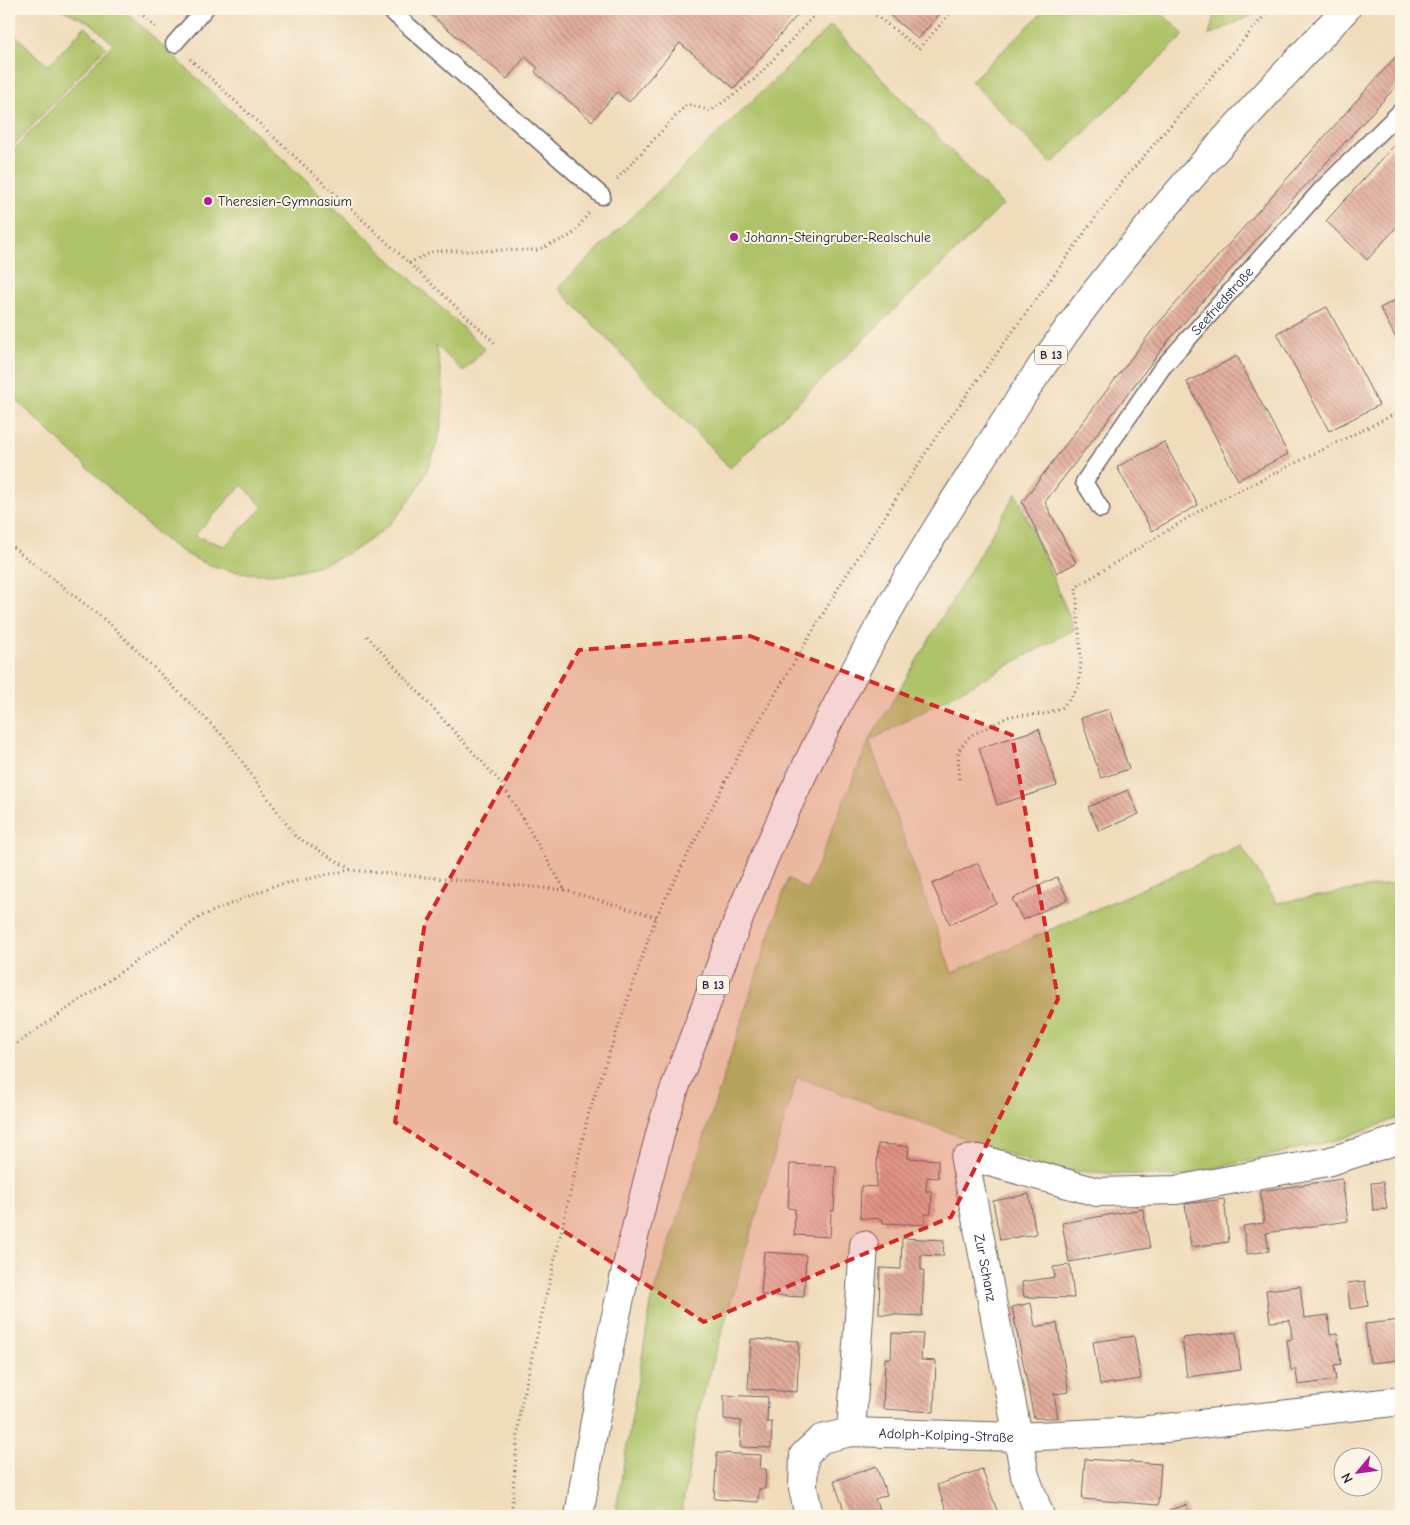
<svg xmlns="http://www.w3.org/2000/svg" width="1410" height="1525" viewBox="0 0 1410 1525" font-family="'Comic Neue',sans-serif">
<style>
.grass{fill:#aec267;stroke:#687251;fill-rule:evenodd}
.building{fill:url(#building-back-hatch)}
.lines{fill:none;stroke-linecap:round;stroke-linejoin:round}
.service-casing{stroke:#6a6368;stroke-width:19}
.minor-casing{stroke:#6a6368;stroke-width:30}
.primary-casing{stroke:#6a6368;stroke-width:30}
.path{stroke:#6a6368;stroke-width:3;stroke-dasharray:1 4;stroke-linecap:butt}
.service{stroke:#fff;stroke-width:16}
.minor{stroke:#fff;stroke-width:28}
.primary{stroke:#fff;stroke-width:28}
.marked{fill:#d62828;fill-opacity:0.2;stroke:#d62828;stroke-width:4;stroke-dasharray:10 6;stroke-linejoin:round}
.poi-dot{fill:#b5179e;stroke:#fcf5e5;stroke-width:2}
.labels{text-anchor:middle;stroke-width:4;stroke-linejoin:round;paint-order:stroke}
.shield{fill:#fcf5e5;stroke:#63616e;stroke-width:1}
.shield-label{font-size:12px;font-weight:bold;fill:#22223b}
.poi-label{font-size:14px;fill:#22223b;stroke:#fcf5e5;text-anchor:start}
.street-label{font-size:14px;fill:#22223b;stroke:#fcf5e5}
</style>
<defs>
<pattern id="building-back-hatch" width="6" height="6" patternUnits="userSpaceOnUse" patternTransform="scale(1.25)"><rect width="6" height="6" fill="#e1aa99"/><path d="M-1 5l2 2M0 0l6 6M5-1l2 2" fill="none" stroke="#b68a7e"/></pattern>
</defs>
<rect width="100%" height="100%" fill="#fcf5e5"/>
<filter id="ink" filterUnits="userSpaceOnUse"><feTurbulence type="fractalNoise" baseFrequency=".02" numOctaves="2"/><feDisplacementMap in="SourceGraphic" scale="10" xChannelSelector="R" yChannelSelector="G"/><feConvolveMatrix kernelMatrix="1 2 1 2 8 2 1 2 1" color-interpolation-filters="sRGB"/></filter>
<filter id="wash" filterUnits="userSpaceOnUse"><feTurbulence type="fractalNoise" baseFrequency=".0096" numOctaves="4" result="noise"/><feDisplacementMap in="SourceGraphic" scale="20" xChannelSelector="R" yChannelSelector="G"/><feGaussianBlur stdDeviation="1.12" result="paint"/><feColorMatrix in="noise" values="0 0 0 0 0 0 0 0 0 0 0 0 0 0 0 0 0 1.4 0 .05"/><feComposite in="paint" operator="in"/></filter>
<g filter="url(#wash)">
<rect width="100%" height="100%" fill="#f0dcbb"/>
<g class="grass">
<path d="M61 9H123L485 349 463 372 436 345C442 376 447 408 438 439 432 462 422 484 408 503 365 563 273 591 205 563 165 547 138 515 108 487 75 456 42 424 9 393V155L113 44 92 24ZM242 485 263 507 225 546 194 536Z"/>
<polygon points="1046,9 1158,9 1184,35 1052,164 971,81"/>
<polygon points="1216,9 1265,9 1209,35"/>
<polygon points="831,25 1003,205 730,468 558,288"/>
<polygon points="85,26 106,47 9,150 9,29 48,66"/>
<polygon points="1016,493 1075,629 869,741 952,973 1241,845 1277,903 1401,882 1401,1117 1340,1139 1180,1177 1052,1170 797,1077 699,1410 681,1516 615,1516 652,1298 788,878 807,890 869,741"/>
</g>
<g id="blocks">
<g class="building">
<polygon points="424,9 799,9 801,11 734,88 680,43 629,102 617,92 592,121 535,72 538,68 525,57 507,79"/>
<polygon points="883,9 944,9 918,39"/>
<polygon points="1399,53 1401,54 1401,81 1271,223 1169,340 1045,502 1076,563 1057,573 1022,502 1155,327"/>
<polygon points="1399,140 1401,142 1401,222 1367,260 1326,221"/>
<polygon points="1401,297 1401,348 1380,308"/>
<polygon points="1327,307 1379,405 1329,431 1277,333"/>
<polygon points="1237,356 1288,454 1238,480 1187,382"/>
<polygon points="1164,442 1198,505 1152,531 1117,467"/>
<polygon points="1109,709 1129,769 1101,778 1081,718"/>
<polygon points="1039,729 1057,786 997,805 979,748"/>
<polygon points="1128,790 1139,814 1099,831 1088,807"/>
<polygon points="978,863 996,903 950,924 932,884"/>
<polygon points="1057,877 1068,899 1023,920 1012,899"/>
<polygon points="878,1144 909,1146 908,1158 938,1160 938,1178 927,1177 926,1191 932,1191 931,1214 925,1214 925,1225 883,1223 883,1219 860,1218 861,1186 876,1187"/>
<polygon points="790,1164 836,1166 834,1211 831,1211 830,1237 794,1235 795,1209 788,1208"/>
<polygon points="1342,1179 1348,1221 1266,1233 1269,1251 1247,1254 1243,1226 1264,1223 1260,1191"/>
<polygon points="1383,1182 1387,1209 1373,1210 1371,1183"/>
<polygon points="1029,1194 1036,1234 1000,1240 993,1201"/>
<polygon points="1224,1199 1229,1242 1191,1247 1185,1204"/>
<polygon points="1143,1209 1150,1248 1069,1262 1062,1223"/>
<polygon points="902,1238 944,1240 943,1256 921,1255 921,1270 924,1270 922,1316 879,1314 880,1268 901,1269"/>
<polygon points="764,1252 806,1255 804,1297 761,1295"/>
<polygon points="1070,1265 1074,1298 1024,1297 1022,1282 1055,1277 1053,1267"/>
<polygon points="1365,1281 1368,1306 1350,1309 1347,1283"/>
<polygon points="1300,1286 1304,1318 1328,1315 1330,1335 1337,1334 1341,1364 1334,1365 1336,1380 1298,1385 1296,1370 1291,1370 1287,1340 1292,1339 1290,1320 1270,1322 1266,1290"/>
<polygon points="1031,1303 1035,1327 1057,1323 1069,1392 1054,1394 1058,1418 1034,1418 1012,1307"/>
<polygon points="1401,1320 1401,1360 1370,1363 1365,1324"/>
<polygon points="1236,1332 1241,1370 1187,1377 1182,1338"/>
<polygon points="892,1333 923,1334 921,1360 936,1361 934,1412 883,1409 885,1358 891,1359"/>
<polygon points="1134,1336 1141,1379 1100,1385 1093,1342"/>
<polygon points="751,1339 799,1341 797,1392 748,1389"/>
<polygon points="724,1395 768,1397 767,1422 772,1422 771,1448 740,1447 741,1421 724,1419"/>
<polygon points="717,1453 761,1455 760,1469 766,1469 765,1489 759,1489 758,1502 714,1499"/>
<polygon points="1085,1459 1161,1464 1158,1505 1082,1499"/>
<polygon points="876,1466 887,1495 875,1499 880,1512 873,1514 874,1516 846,1516 834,1481"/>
<polygon points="982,1469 999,1516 948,1516 937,1485"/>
<polygon points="1186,1505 1189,1516 1171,1516 1169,1510"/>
</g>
</g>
</g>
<g filter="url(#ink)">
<use href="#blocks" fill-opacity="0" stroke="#6a6368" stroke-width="1"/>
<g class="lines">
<g class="service-casing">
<g id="service">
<polyline points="389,9 602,196"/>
<polyline points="174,44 205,9"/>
<path id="s1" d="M1101 509 1084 482 1162 368 1321 190 1401 111"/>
</g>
</g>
<g class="minor-casing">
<g id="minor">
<path id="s2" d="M1401 1139 1327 1162 1176 1190 1097 1192 979 1159 965 1160 1018 1437 1140 1431 1401 1401"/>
<polyline points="851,1432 864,1245"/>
<path id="s3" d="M809 1516 803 1488 804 1455 821 1439 851 1432 1018 1437 1025 1476 1040 1516"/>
</g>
</g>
<g class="primary-casing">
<path id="primary" d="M579 1516C599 1385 627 1255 662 1127 674 1086 691 1046 706 1005 773 817 864 640 972 473 1011 412 1050 351 1094 294 1172 194 1259 101 1346 9"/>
</g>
<g class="path">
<polyline points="136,9 158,29"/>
<polyline points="868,9 919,49 954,9"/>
<polyline points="190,59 495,343"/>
<polyline points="617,179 687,104 711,111 755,79 820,9"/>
<polyline points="409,263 434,251 537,250 572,235 589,213"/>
<polyline points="9,544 110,624 226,739 295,836 350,869"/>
<polyline points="367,636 502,784 565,890"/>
<polyline points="959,779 958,751 970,736 1010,716 1046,714 1063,707 1079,687 1081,660 1076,587 1204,508 1401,411"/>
<polyline points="9,1049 202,916 273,886 350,870 565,890 656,917"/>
<polyline points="511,1516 520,1409 589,1112 656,917 739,755 842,582 936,437 1120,184 1270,9"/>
</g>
<use href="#service" class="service"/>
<use href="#minor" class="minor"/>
<use href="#primary" class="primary"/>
</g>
</g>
<path class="marked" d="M750 636 1012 735 1058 999 951 1217 704 1322 395 1122 425 922 579 650Z"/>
<g class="poi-dot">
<circle cx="208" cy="201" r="5"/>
<circle cx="734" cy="237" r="5"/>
</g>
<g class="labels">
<g class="shield">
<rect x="1035" y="345.5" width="32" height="19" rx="4"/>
<rect x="697" y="975.5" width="32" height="19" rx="4"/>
</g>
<g class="shield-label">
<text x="1051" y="359">B 13</text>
<text x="713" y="989">B 13</text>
</g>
<g class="poi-label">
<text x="218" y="206">Theresien-Gymnasium</text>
<text x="744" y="242">Johann-Steingruber-Realschule</text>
</g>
<g class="street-label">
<text dy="5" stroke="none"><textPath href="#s1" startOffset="260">Seefriedstraße</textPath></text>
<text dy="5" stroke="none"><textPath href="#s2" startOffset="556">Zur Schanz</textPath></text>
<text dy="5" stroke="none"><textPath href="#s3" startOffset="211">Adolph-Kolping-Straße</textPath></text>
</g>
</g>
<rect width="1410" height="1525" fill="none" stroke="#fcf5e5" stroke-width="30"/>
<g transform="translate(1358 1472) rotate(241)"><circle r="24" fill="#fcf5e5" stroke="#a5a1a1"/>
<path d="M0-4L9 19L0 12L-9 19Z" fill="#b5179e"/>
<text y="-8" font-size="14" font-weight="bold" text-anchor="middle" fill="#22223b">N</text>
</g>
</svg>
